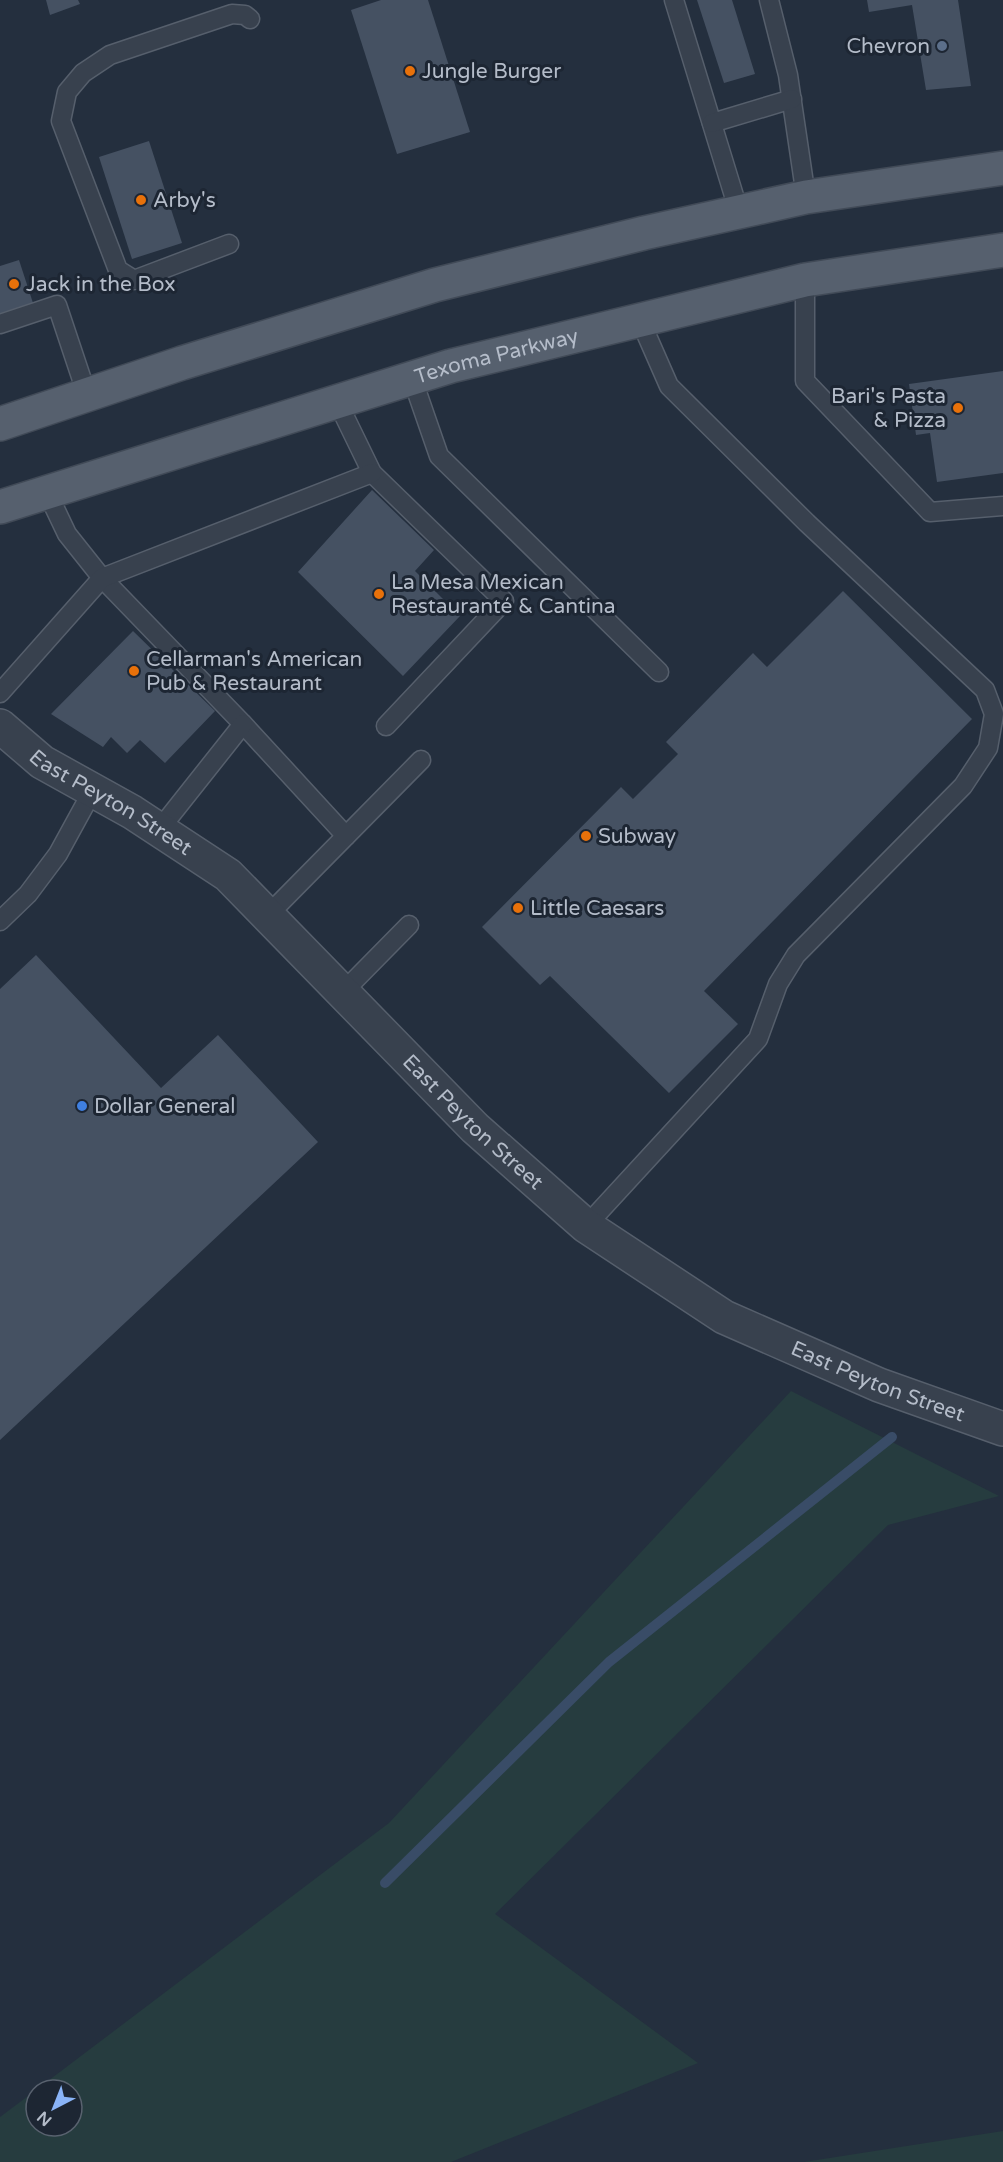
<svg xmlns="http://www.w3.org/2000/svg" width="1003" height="2162" viewBox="0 0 1003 2162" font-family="'Varela Round',sans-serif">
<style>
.green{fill:#263c3f}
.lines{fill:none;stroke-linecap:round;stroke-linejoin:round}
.stream{stroke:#394c67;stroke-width:10}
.building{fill:#455162}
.service-casing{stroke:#565f6c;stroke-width:21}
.minor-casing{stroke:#565f6c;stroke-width:36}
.primary-casing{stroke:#414a57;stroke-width:36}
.service{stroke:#38414e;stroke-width:18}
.minor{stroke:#38414e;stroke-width:33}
.primary{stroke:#56606e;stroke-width:33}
.service-dot{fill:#5c6f8a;stroke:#1d2633;stroke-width:2}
.food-dot{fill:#e8710a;stroke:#1d2633;stroke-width:2}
.shop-dot{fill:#3f7fe0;stroke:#1d2633;stroke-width:2}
.labels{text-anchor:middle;stroke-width:6;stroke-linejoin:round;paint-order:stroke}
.poi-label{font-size:21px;fill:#b4bcc9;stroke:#1d2633;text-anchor:start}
.street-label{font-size:21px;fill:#b4bcc9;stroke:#1d2633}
</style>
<rect width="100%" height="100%" fill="#242f3e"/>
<g class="green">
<polygon points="791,1391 999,1496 888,1525 495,1914 698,2063 451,2162 0,2162 0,2117 36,2090 36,2126 72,2126 72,2090 36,2090 389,1823"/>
<polygon points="1003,2131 1003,2162 804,2162"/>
</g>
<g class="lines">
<polyline class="stream" points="385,1883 609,1662 892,1437"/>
</g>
<g class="building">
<polygon points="46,0 78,0 80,4 50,15"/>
<polygon points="381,0 428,0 470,132 397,154 351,10"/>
<polygon points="697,0 732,0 755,74 724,83"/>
<polygon points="867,0 958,0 971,86 926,90 912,5 869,12"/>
<polygon points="149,141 182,243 132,259 99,157"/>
<polygon points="19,260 33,303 0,314 0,266"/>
<polygon points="1003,371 1003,473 937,482 930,433 916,435 909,384"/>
<polygon points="372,490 434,550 415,571 460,616 403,676 298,572"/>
<polygon points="843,591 972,719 704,991 738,1024 669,1093 550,976 540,985 482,927 621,787 633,799 678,754 666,742 753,653 767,667"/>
<polygon points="133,631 215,711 165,763 140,740 127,753 111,737 103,747 51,714"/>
<polygon points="36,955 161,1088 218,1035 318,1142 0,1440 0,989"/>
</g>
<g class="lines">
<g class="service-casing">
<g id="service">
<polyline points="674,0 739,212"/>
<polyline points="769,0 788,75 806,197"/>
<polyline points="712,123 792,99"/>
<polyline points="229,244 134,280 118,270 61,121 67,92 83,73 110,55 232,14 245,15 250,19"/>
<polyline points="805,280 805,381 930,512 1003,506"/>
<polyline points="0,324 57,305 87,395"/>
<polyline points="412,378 439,456 659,672"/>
<polyline points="337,401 372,473 504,601 386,726"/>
<polyline points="47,492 67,534 102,578 243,724 346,836"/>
<polyline points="0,693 102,578 372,473"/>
<polyline points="159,830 243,724"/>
<polyline points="267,916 421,760"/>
<polyline points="0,921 28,894 58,854 93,790"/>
<polyline points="342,993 409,925"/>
<polyline points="586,1226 758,1039 778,984 796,955 963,786 988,748 994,714 985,690 807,523 669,386 640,320"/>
</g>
</g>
<g class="minor-casing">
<g id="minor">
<path id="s1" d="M0 726 42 762 132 812 228 875 475 1128 586 1226 724 1317 879 1385 1003 1429"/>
</g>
</g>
<g class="primary-casing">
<g id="primary">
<polyline points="0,424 182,363 435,285 644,233 806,197 1003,168"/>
<path id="s2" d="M0 507 451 366 805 280 1003 250"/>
</g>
</g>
<use href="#service" class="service"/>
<use href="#minor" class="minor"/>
<use href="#primary" class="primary"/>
</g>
<circle class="service-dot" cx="942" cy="46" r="6"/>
<g class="food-dot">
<circle cx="410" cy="71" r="6"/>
<circle cx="141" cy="200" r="6"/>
<circle cx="14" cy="284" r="6"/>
<circle cx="958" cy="408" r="6"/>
<circle cx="379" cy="594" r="6"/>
<circle cx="134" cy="671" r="6"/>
<circle cx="586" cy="836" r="6"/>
<circle cx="518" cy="908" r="6"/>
</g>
<circle class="shop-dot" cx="82" cy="1106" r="6"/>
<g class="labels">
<g class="poi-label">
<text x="930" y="53" text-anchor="end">Chevron</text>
<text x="422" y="78">Jungle Burger</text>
<text x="153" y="207">Arby's</text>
<text x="26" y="291">Jack in the Box</text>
<text x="946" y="403" text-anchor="end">Bari's Pasta<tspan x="946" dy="24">&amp; Pizza</tspan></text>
<text x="391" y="589">La Mesa Mexican<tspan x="391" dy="24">Restauranté &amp; Cantina</tspan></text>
<text x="146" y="666">Cellarman's American<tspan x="146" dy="24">Pub &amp; Restaurant</tspan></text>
<text x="598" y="843">Subway</text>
<text x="530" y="915">Little Caesars</text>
<text x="94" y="1113">Dollar General</text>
</g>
<g class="street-label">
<text dy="7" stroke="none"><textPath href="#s2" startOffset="519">Texoma Parkway</textPath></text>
<text dy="7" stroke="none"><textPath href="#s1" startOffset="135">East Peyton Street</textPath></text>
<text dy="7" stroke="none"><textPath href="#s1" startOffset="621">East Peyton Street</textPath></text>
<text dy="7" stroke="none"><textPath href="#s1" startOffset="1107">East Peyton Street</textPath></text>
</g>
</g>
<g transform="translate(54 2108) rotate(222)"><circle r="28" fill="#1d2633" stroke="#59626f" stroke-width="1.5"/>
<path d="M0-4.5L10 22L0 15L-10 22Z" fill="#8ab4f8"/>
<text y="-9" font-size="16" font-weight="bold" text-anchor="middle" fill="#b4bcc9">N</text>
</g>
</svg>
